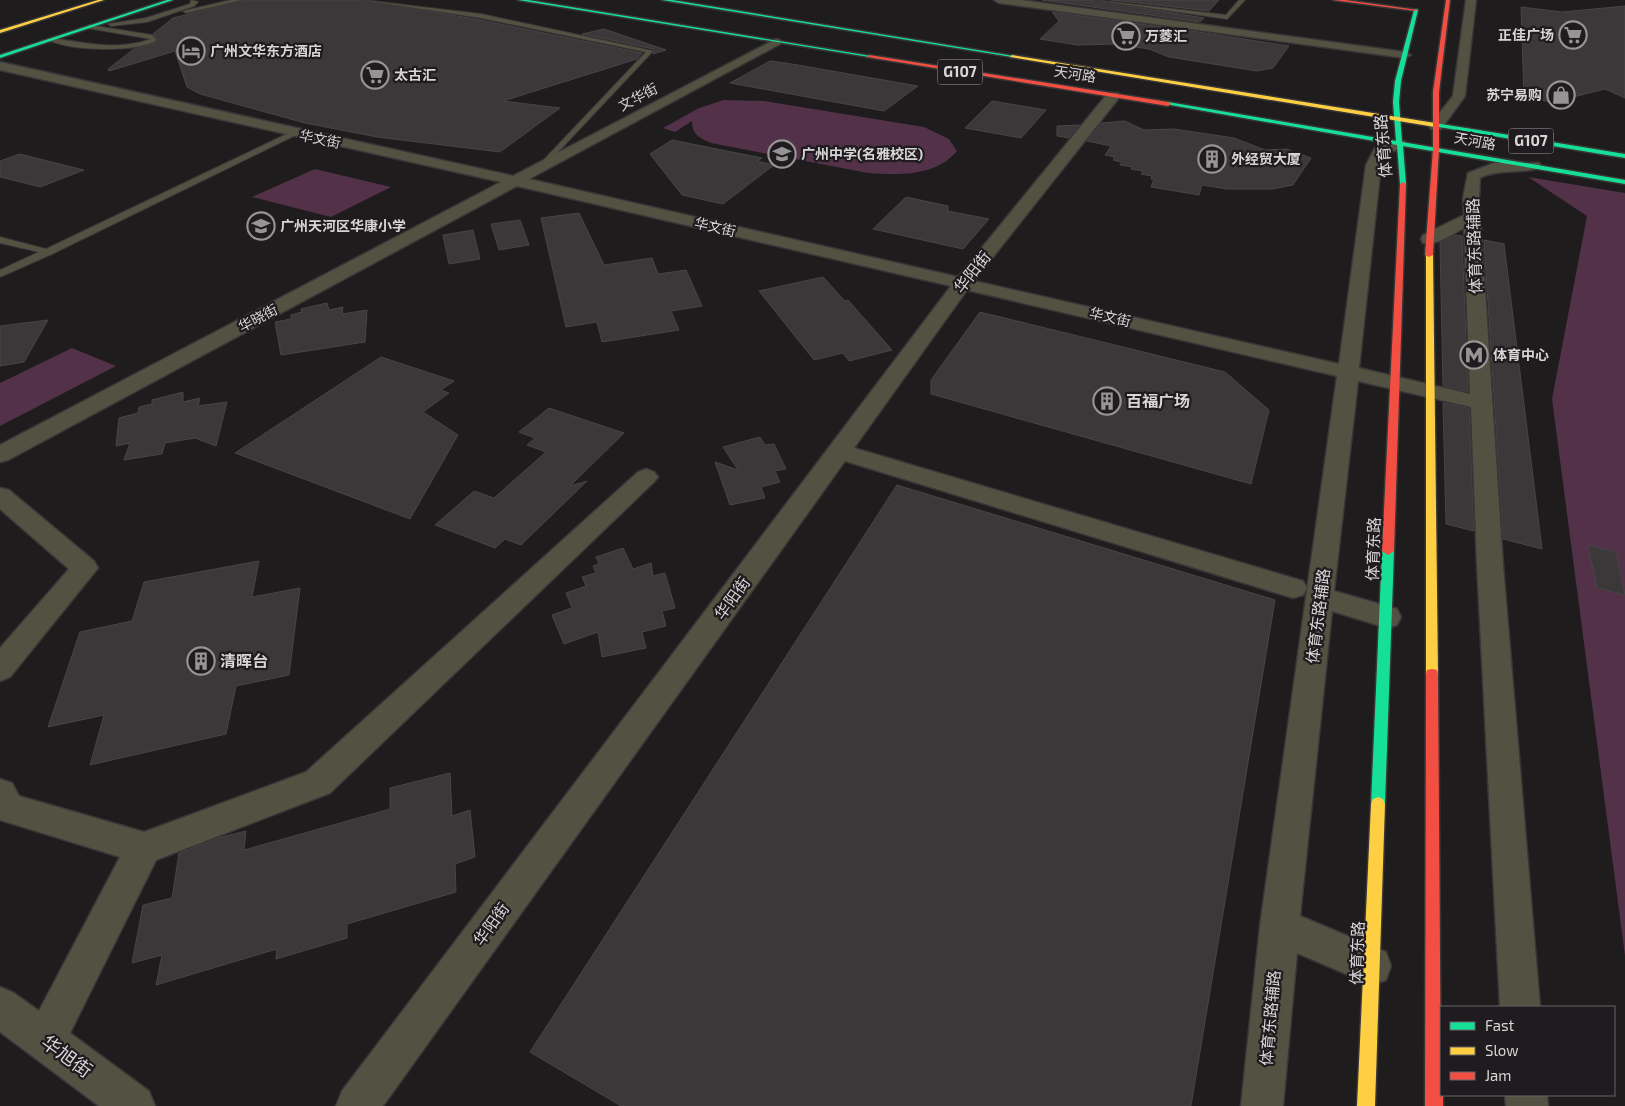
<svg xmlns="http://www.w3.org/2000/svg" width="1625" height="1106" viewBox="0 0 1625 1106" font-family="'Exo 2','Noto Sans SC',sans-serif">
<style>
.green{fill:#523149}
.building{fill:#3a3839;stroke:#474546}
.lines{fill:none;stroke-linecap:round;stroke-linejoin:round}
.lane-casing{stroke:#383637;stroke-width:2}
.street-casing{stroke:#383637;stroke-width:3}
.fast-casing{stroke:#383637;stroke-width:3}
.slow-casing{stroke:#383637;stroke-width:3}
.jam-casing{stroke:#383637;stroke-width:3}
.lane{fill:#535242;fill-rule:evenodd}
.street{fill:#535242;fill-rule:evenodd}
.fast{fill:#16e098;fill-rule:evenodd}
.slow{fill:#ffcf43;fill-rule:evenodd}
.jam{fill:#f24e42;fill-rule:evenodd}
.labels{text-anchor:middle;stroke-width:4.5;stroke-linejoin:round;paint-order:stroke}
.far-poi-label{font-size:14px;font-weight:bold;fill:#d7d5d6;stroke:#1f1b1e;text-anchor:start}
.far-street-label{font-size:14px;fill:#d7d5d6;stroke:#1f1b1e}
.shield{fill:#1f1b1e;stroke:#a09d9f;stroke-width:1}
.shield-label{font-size:15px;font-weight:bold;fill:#d7d5d6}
.street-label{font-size:16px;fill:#d7d5d6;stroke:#1f1b1e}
.poi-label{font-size:16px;font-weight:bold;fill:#d7d5d6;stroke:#1f1b1e;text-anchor:start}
.near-street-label{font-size:19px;fill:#d7d5d6;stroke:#1f1b1e}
</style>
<rect width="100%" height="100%" fill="#1e1c1d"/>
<g class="green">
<path d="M724 100 764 101 924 127 949 139 957 151C935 177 899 175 868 173L711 143C700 138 692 135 692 121L675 132 663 128 699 108Z"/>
<polygon points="315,169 391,187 331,217 252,197"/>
<polygon points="1528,177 1625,193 1625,956 1552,399 1587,216"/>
<polygon points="72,348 116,366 0,426 0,383"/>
</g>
<g class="building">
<polygon points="244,0 361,0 481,20 642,53 637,59 503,101 560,108 500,152 377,137 305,123 200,94 187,87 175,51 109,71 108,69 134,49 158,42 158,39 153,34 173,18"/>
<polygon points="1042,0 1093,0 1204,18 1200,22"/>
<polygon points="1111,0 1219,0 1209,11"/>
<polygon points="1625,6 1625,98 1605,89 1553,102 1524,98 1521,7 1562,12"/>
<polygon points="1052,12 1192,31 1289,46 1273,68 1257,71 1169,57 1149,49 1116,44 1077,45 1040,39 1059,21"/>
<polygon points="604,29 666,50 653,54 653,49 582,34"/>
<polygon points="770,61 786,63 918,86 884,111 730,83"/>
<polygon points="992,101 1046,110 1021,138 965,128"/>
<polygon points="1125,121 1144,130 1174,129 1234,138 1265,150 1287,149 1311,158 1293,185 1272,189 1227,189 1202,185 1199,195 1151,187 1154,179 1151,179 1152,176 1141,174 1143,171 1131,169 1133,167 1120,165 1122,162 1113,160 1115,157 1105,155 1111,146 1087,141 1101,123"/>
<polygon points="1080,125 1069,138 1057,136 1057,126"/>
<polygon points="672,140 762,158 757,161 774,165 723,204 682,195 650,154"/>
<polygon points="20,154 84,170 40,187 0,177 0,161"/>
<polygon points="906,197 948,206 948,211 989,219 963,249 873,229"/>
<polygon points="579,213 604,265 652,258 658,274 686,270 702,306 671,311 679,330 602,342 597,322 566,327 541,218"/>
<polygon points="520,220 529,245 499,250 491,224"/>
<polygon points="473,230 480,259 449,264 443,235"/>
<polygon points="1455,235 1462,236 1468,392 1443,386 1440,243"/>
<polygon points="1484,240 1504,244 1542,549 1503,539"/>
<polygon points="823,277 845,301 848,300 892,350 849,361 843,353 814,360 759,291"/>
<polygon points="327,303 329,310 343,307 342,314 367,310 365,342 281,355 275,322 291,319 291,315 302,312 301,309"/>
<polygon points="980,312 1225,372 1269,410 1251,484 931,394 931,380"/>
<polygon points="48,320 24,362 0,366 0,326"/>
<polygon points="381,357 454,381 441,390 449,393 423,412 458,435 410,519 235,453"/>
<polygon points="183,392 183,402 200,398 198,406 227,402 216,446 195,438 165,443 162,454 124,460 130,443 116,446 119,418 138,413 139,407 152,404 152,400"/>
<polygon points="1443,403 1469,408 1474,531 1446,524"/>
<polygon points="549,408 624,433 570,486 587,481 521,545 505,539 495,548 435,525 474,491 494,498 546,452 527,445 535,438 519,432"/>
<polygon points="760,437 765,445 774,444 786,469 775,471 780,482 761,487 765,498 730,505 715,462 738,470 723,447"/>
<polygon points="897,485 1275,600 1191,1106 621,1106 530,1052"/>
<polygon points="1588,545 1616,552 1625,595 1597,588"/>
<polygon points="623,548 633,569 651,563 653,576 665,573 675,608 662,611 666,626 642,632 646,648 602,657 598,632 564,644 552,615 572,608 566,593 586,586 582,577 596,573 593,566 599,564 596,557"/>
<polygon points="259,561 252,597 300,588 289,675 236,686 226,734 90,765 104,715 48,727 80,632 132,621 144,582"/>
<polygon points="450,773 452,816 470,810 475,857 455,864 456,892 347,924 347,938 276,959 277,949 156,985 162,955 132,963 143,905 172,898 179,853 218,838 246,831 244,850 390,809 390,788"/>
</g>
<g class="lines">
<g class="lane-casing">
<g id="lane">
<polygon points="191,0 198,2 194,6 147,22 111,26 108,24 146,18 190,4"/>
<polygon points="231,0 242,0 186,13 183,11"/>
<polygon points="363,0 481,14 653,51 542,169 538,167 539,165 646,52 481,18"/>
<polygon points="1095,0 1226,15 1239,0 1245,0 1227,19"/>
<path d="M89 25 152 35 157 40C138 53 68 51 49 40L52 38C85 43 118 51 151 39L87 28Z"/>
<polygon points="293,131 300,133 52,254 0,277 0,270 39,252 0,243 0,237 46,249"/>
</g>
</g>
<g class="street-casing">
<g id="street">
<polygon points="994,0 1021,0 1405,52 1411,55 1405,58 999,3"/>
<polygon points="1466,0 1476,0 1465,96 1441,129 1431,129 1429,126 1453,96"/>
<path d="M776 39 780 40V44L529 179 958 277 1108 93H1118L1119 96 1118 99 974 281 1339 364 1366 165 1375 148 1400 139 1407 143 1405 146 1385 155 1381 165 1359 368 1470 394 1464 228C1452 234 1437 246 1423 243L1421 239 1423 235 1464 215 1463 198 1468 173 1494 163H1539L1541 166C1536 174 1496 168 1480 178L1479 198 1503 565 1540 1007H1500L1477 565 1471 407 1358 381 1334 591 1397 609 1401 617 1397 625 1387 628 1332 611 1300 916 1386 952 1391 966 1386 980 1372 985 1297 953 1283 1106H1241L1260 926 1337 376 967 290 854 448 1303 581 1307 588 1303 595 1293 598 845 461 383 1106H336L342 1091 951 286 517 186 8 460 0 462V445L501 182 0 70V62L513 176Z"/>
<polygon points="646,469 654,472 658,477 654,482 330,793 156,860 70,1033 149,1091 155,1106 99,1106 0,1032 0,987 14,993 39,1011 120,857 0,820 0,779 12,783 19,796 144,832 306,772 638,472"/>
<polygon points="0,488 9,490 94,561 98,568 10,677 0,681 0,648 69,569 0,509"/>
<polygon points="1505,1095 1547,1095 1548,1106 1506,1106"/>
</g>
</g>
<g class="fast-casing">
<g id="fast">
<polygon points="167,0 173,0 0,58 0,55"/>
<polygon points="518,0 528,0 871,56 869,57"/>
<polygon points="662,0 672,0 1014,56 1012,57"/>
<polygon points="1416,9 1418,10 1401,81 1399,102 1402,142 1625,180 1625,184 1403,146 1406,184 1403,186 1400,184 1397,145 1165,104 1168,102 1396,141 1393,102 1395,81 1414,10"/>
<polygon points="1435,123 1625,154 1625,158 1433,126"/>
<polygon points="1388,547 1394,551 1385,804 1383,809 1378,811 1373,809 1371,804 1382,551"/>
</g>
</g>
<g class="slow-casing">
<g id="slow">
<polygon points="98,0 104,0 0,33 0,30"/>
<polygon points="1012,55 1435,123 1438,125 1435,127 1010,57"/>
<polygon points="1426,253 1433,255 1438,674 1437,678 1432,679 1427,678 1426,674"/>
<polygon points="1378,797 1383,799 1385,804 1375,1106 1357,1106 1371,804 1373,799"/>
</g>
</g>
<g class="jam-casing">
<g id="jam">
<polygon points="1333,0 1345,0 1418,10 1416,11"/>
<polygon points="1446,0 1450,0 1439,92 1439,149 1433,255 1429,257 1425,255 1433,149 1433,92"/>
<polygon points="869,55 1168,102 1171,104 1168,106 867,57"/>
<polygon points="1403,182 1406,184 1394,551 1388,555 1382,551 1400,184"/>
<polygon points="1432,669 1437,670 1438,674 1441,1095 1443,1095 1443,1106 1425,1106 1426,674 1427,670"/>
</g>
</g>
<use href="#lane" class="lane"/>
<use href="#street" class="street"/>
<use href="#fast" class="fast"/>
<use href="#slow" class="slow"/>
<use href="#jam" class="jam"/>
</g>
<defs>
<g id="supermarket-ring" transform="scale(1.4375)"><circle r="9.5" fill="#1f1b1e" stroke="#969495" stroke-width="1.5"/><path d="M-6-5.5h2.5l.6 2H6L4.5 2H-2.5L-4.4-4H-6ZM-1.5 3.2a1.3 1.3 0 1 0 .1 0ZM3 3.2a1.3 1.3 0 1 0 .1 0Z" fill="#969495"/></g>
<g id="hotel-ring" transform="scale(1.4375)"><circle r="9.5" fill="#1f1b1e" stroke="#969495" stroke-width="1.5"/><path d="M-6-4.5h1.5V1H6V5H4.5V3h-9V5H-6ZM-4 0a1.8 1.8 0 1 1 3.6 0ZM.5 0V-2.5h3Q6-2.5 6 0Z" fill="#969495"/></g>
<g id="shop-ring" transform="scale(1.4375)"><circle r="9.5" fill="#1f1b1e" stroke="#969495" stroke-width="1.5"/><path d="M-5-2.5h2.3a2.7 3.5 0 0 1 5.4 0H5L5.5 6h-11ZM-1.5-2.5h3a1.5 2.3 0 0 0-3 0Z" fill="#969495"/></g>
<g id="school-ring" transform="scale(1.4375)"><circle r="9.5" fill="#1f1b1e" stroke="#969495" stroke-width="1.5"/><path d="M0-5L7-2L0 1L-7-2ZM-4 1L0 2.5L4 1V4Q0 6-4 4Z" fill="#969495"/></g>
<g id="building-ring" transform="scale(1.4375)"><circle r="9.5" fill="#1f1b1e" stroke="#969495" stroke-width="1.5"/><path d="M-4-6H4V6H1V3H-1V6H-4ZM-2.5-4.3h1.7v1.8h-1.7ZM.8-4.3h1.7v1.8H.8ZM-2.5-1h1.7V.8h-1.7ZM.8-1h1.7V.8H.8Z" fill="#969495"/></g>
<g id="metro-ring" transform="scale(1.4375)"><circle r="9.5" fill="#1f1b1e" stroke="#969495" stroke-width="1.5"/><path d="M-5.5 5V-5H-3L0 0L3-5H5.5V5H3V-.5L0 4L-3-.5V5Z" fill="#969495"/></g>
</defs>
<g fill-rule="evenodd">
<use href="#supermarket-ring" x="1573" y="35"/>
<use href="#supermarket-ring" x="1126" y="36"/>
<use href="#hotel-ring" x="191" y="51"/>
<use href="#supermarket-ring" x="375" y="75"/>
<use href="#shop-ring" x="1561" y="95"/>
<use href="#school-ring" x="782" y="154"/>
<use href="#building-ring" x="1212" y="159"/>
<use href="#school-ring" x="261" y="226"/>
<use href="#metro-ring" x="1474" y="355"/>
<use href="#building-ring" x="1107" y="401"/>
<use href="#building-ring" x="201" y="661"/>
</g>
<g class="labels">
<g class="far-poi-label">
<text x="1554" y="40" text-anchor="end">正佳广场</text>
<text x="1145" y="41">万菱汇</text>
<text x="210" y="56">广州文华东方酒店</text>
<text x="394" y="80">太古汇</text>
<text x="1542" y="100" text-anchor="end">苏宁易购</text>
<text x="801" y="159">广州中学(名雅校区)</text>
<text x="1231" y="164">外经贸大厦</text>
<text x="280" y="231">广州天河区华康小学</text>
<text x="1493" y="360">体育中心</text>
</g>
<g class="far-street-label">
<text transform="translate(1075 74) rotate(9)" y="5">天河路</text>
<text transform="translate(638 97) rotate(-28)" y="5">文华街</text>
<text transform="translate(320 139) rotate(12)" y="5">华文街</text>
<text transform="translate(1475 141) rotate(10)" y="5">天河路</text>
<text transform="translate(715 227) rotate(13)" y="5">华文街</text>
<text transform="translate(1110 317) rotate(13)" y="5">华文街</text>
<text transform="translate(258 318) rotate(-28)" y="5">华晓街</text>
</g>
<g class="shield">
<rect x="937.5" y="59.5" width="45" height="25" rx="4"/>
<rect x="1508.5" y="128.5" width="45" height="25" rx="4"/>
</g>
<g class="shield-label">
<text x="960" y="77">G107</text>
<text x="1531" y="146">G107</text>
</g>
<g class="street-label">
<text transform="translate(1383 146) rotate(-95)" y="6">体育东路</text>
<text transform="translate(1474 246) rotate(-92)" y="6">体育东路辅路</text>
<text transform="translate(972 272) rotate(-52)" y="6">华阳街</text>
<text transform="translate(1373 549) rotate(-88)" y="6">体育东路</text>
<text transform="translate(732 598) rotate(-54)" y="6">华阳街</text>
<text transform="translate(1318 616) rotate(-83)" y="6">体育东路辅路</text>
<text transform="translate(491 924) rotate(-54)" y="6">华阳街</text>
<text transform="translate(1357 953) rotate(-88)" y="6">体育东路</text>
<text transform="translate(1270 1018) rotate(-85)" y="6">体育东路辅路</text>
</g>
<g class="poi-label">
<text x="1126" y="407">百福广场</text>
<text x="220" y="667">清晖台</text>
</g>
<g class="near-street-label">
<text transform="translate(67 1056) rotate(36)" y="7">华旭街</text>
</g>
</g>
<rect x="1440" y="1006" width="175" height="90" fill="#1f1b1e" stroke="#696568"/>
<rect x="1450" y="1022" width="25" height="8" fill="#16e098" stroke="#696568"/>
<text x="1485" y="1031" font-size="15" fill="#d7d5d6">Fast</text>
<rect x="1450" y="1047" width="25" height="8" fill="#ffcf43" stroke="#696568"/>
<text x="1485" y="1056" font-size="15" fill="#d7d5d6">Slow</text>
<rect x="1450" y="1072" width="25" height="8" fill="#f24e42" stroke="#696568"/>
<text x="1485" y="1081" font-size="15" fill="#d7d5d6">Jam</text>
</svg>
